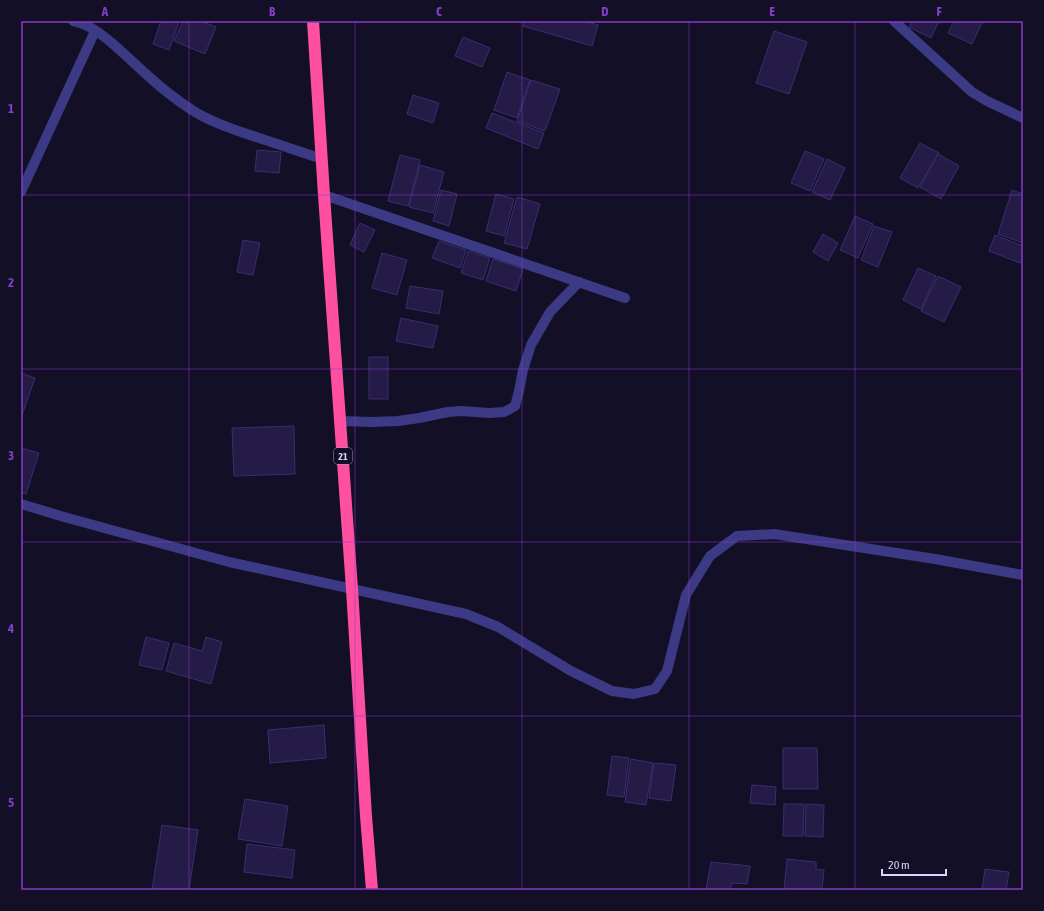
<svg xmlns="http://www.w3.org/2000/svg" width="1044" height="911" viewBox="0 0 1044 911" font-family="'Asap Condensed',sans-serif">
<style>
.building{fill:#241b47;stroke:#3b2d73}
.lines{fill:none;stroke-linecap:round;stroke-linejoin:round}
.minor{stroke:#3d3a85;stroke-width:10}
.highway{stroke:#ff4fa3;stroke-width:12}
.grid{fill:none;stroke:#843dc5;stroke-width:1;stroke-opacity:0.55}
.labels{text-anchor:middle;stroke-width:3.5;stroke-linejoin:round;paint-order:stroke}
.shield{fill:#130f26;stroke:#9e99be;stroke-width:1}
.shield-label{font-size:10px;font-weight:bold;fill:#d9d4ff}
.neatline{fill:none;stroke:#843dc5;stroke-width:1.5}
.grid-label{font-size:13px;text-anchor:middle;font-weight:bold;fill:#843dc5}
</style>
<rect width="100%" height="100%" fill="#130f26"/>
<g class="building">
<polygon points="161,21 179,22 169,50 153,44"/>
<polygon points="183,21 201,21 216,27 205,54 174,41"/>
<polygon points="525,21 584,21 598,25 592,46 523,26"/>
<polygon points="913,21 939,21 931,38 909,27"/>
<polygon points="954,21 983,21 972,44 948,33"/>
<polygon points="774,31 807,42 789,94 756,83"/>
<polygon points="463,37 490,48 482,67 455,56"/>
<polygon points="507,72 530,80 517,118 494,110"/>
<polygon points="531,80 560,89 545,131 517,121"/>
<polygon points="413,95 439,103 433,123 407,114"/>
<polygon points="492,113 544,133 538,149 486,128"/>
<polygon points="920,143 939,153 918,188 900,178"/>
<polygon points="257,150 281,152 279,173 255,171"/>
<polygon points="805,151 824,159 810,191 791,183"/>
<polygon points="938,154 959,166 941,199 920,187"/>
<polygon points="400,155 420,160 408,206 388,201"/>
<polygon points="827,159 845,168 830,200 812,192"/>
<polygon points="420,165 444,172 433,213 409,207"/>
<polygon points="441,190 457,194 449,226 433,221"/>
<polygon points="1012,190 1023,194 1023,243 998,234"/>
<polygon points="496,194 514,199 504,236 486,231"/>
<polygon points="517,197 540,204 527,249 504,243"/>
<polygon points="855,216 873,224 858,258 840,250"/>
<polygon points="360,223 375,230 364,252 350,245"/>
<polygon points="874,226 892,232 878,267 861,260"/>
<polygon points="823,234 838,243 828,261 813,252"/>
<polygon points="995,235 1023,246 1023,256 1020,263 989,251"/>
<polygon points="243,240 260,243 253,275 237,272"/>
<polygon points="439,241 466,250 460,268 432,258"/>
<polygon points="468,251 490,258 483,280 461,273"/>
<polygon points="382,253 407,260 397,295 372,288"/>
<polygon points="493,259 523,269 516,291 486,281"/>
<polygon points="918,268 936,276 921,309 903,300"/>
<polygon points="938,276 961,287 944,322 921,311"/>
<polygon points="410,286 443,291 439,314 406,308"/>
<polygon points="401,318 438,326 433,348 396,341"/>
<rect x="369" y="357" width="19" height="42"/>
<polygon points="21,373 35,378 21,418"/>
<polygon points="294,426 295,474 234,476 232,428"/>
<polygon points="21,448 39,453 26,494 21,493"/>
<polygon points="146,637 169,643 162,670 139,665"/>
<polygon points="206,637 222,642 211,684 166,671 174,643 202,651"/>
<polygon points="324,725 326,758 270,763 268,730"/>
<polygon points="783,748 817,748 818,789 783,789"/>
<polygon points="612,756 629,758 624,797 607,795"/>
<polygon points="631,759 653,763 646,805 625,802"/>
<polygon points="654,763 676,765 671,801 649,798"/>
<polygon points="752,785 776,787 775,805 750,803"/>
<polygon points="245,799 288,806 282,846 238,839"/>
<polygon points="784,804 804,804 803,836 783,836"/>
<polygon points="806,804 824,805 823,837 805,836"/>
<polygon points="162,825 198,830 189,890 152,890"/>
<polygon points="247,844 295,850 292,878 244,872"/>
<polygon points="787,859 816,862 816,869 824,870 822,890 784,890"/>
<polygon points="711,862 750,866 747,884 732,883 730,890 706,890"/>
<polygon points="985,869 1009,872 1006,890 982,890"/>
</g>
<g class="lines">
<g class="minor">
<path d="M73 21C100 26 126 57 146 74 160 87 175 99 192 110 209 121 230 128 250 135 274 143 298 151 322 159"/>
<polyline points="894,21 972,92 987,101 1023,118"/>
<polyline points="21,192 95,31"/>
<polyline points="324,195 625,298"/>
<polyline points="340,421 372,422 398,421 419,418 448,412 461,411 489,413 504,412 510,409 515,406 519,391 523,370 531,345 550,312 579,282"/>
<polyline points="21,504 64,517 229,562 466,614 498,627 571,671 612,691 634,694 655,689 667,671 686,595 710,556 737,536 774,534 935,559 1023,575"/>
</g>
<polyline class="highway" points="313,21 324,195 352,589 366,816 372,890"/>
</g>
<path class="grid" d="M189 21V890M355 21V890M522 21V890M689 21V890M855 21V890M21 195H1023M21 369H1023M21 542H1023M21 716H1023"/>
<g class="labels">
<rect class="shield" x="334" y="448" width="18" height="16" rx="3"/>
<g class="shield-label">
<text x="343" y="460">21</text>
</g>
</g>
<rect width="1044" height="911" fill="none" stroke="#130f26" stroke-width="44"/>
<path d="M882 869v6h64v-6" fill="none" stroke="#d9d4ff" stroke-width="2"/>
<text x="888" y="869" font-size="12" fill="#d9d4ff" stroke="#130f26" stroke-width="3" paint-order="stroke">20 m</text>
<rect x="22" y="22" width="1000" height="867" class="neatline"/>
<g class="grid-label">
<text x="105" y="16">A</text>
<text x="272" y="16">B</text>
<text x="439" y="16">C</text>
<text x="605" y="16">D</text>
<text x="772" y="16">E</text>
<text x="939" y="16">F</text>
<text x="11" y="113">1</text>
<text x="11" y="287">2</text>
<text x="11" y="460">3</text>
<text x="11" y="633">4</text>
<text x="11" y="807">5</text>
</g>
</svg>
